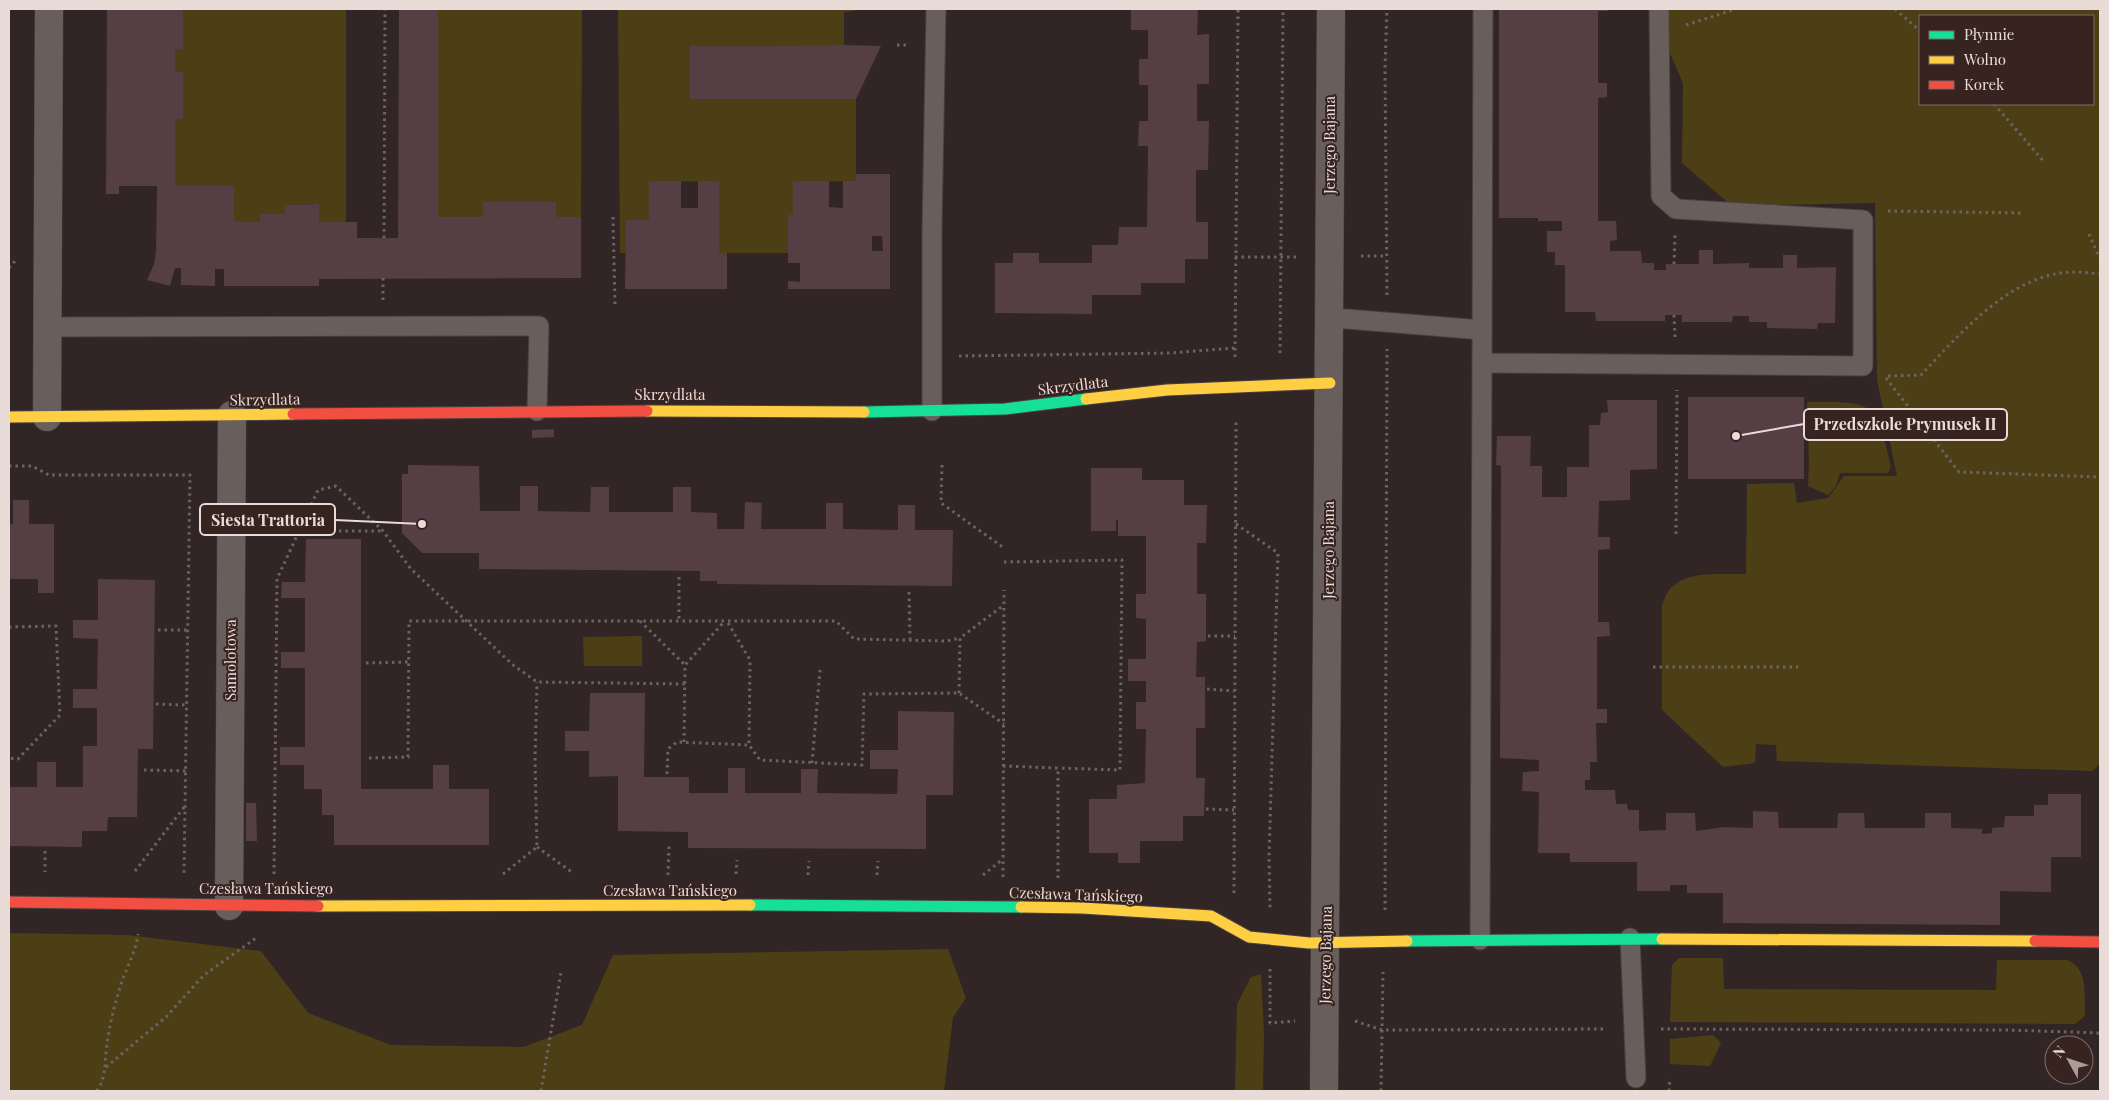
<svg xmlns="http://www.w3.org/2000/svg" width="2109" height="1100" viewBox="0 0 2109 1100" font-family="'Playfair Display',serif">
<style>
.green{fill:#4c3f15;fill-rule:evenodd}
.building{fill:#553e44;fill-rule:evenodd}
.lines{fill:none;stroke-linecap:round;stroke-linejoin:round}
.lane-casing{stroke:#4a413f;stroke-width:21}
.street-casing{stroke:#4a413f;stroke-width:29}
.fast-casing{stroke:#4a413f;stroke-width:13}
.slow-casing{stroke:#4a413f;stroke-width:13}
.jam-casing{stroke:#4a413f;stroke-width:13}
.path{stroke:#6c6462;stroke-width:3;stroke-dasharray:2.5 4;stroke-linecap:butt}
.lane{stroke:#685f5d;stroke-width:19}
.street{stroke:#685f5d;stroke-width:28}
.fast{stroke:#16e098;stroke-width:11}
.slow{stroke:#ffcf43;stroke-width:11}
.jam{stroke:#f24e42;stroke-width:11}
.labels{text-anchor:middle;stroke-width:4;stroke-linejoin:round;paint-order:stroke}
.street-label{font-size:15px;fill:#e9dbd8;stroke:#37231f}
.leader{fill:none;stroke:#e9dbd8;stroke-width:2}
.callout-dot{fill:#e9dbd8;stroke:#37231f;stroke-width:2}
.callout{fill:#37231f;stroke:#e9dbd8;stroke-width:2}
.callout-label{font-size:16px;text-anchor:middle;font-weight:bold;fill:#e9dbd8}
</style>
<rect width="100%" height="100%" fill="#312625"/>
<g class="green">
<polygon points="183,9 346,9 346,222 319,222 319,204 286,205 285,214 260,214 260,222 234,222 234,186 175,186 175,119 183,119 183,72 175,72 175,49 183,49"/>
<polygon points="438,9 582,9 581,217 556,217 556,202 483,202 483,217 438,217"/>
<polygon points="618,9 855,9 855,11 844,12 844,45 690,46 690,99 856,99 856,181 793,182 793,215 788,216 788,253 719,253 719,181 649,182 649,220 626,220 626,253 620,253"/>
<path d="M1669 9H2100V764L2092 771 1777 761 1776 745 1756 744 1755 763 1723 767 1662 710V605C1664 600 1666 594 1669 590 1687 569 1722 575 1746 574L1747 484 1794 483 1797 503 1828 498 1844 476H1897L1877 380 1875 203 1732 206 1682 163 1683 83 1668 49ZM1920 16H2093V104H1920Z"/>
<path d="M1807 402C1828 403 1864 397 1877 417 1883 426 1887 454 1891 466L1888 473H1840L1836 486 1828 495 1808 486 1809 462Z"/>
<polygon points="642,636 642,666 584,666 583,637"/>
<polygon points="9,933 127,935 261,951 308,1013 391,1045 523,1047 582,1025 613,955 948,949 966,998 953,1017 944,1091 9,1091"/>
<path d="M1679 958H1723L1724 989 1996 990 1997 960H2067C2089 968 2084 997 2085 1016L2075 1024 1670 1022 1672 965Z"/>
<polygon points="1261,974 1264,1033 1263,1091 1235,1091 1237,1004 1251,977"/>
<polygon points="1713,1035 1721,1043 1710,1066 1670,1064 1670,1039"/>
</g>
<g class="building">
<polygon points="107,9 183,9 183,49 175,49 175,72 183,72 183,119 175,119 175,186 234,186 234,222 260,222 260,214 285,214 285,205 319,204 319,222 357,222 357,238 398,238 399,9 438,9 438,217 483,217 483,202 556,202 556,217 581,217 581,278 319,279 319,286 224,286 224,269 215,269 215,286 181,285 181,268 175,268 170,286 147,280 154,264 156,251 157,186 119,186 119,194 106,194"/>
<polygon points="1131,9 1198,9 1197,35 1209,34 1209,84 1197,84 1197,121 1209,121 1208,170 1196,170 1196,222 1208,222 1208,259 1185,259 1185,283 1141,283 1141,295 1092,295 1092,314 995,313 995,263 1013,263 1013,253 1039,253 1039,263 1092,263 1092,245 1118,245 1119,227 1147,227 1148,146 1138,146 1139,121 1148,121 1148,85 1139,85 1139,59 1148,59 1148,30 1131,30"/>
<polygon points="1499,9 1608,9 1608,11 1598,11 1598,83 1607,83 1607,97 1598,98 1598,221 1616,221 1617,240 1610,241 1610,251 1641,251 1642,263 1654,263 1654,270 1666,270 1666,264 1699,264 1699,250 1713,250 1713,264 1749,263 1749,268 1783,268 1783,255 1797,255 1797,268 1836,267 1835,323 1818,323 1817,329 1767,328 1767,322 1749,322 1749,316 1733,316 1732,322 1682,322 1682,315 1665,315 1665,321 1596,321 1595,312 1565,312 1565,265 1555,265 1555,252 1547,252 1547,231 1562,231 1562,221 1538,221 1538,218 1499,218"/>
<polygon points="844,45 881,46 856,99 690,99 690,46"/>
<path d="M856 174H890V289H788V281L800 282V263H788V215H793V181H829V207L843 208V181H856ZM872 236H882L883 251H872Z"/>
<polygon points="649,181 681,181 681,208 698,208 698,181 719,181 719,253 727,253 727,289 625,289 626,220 649,220"/>
<rect x="1688" y="397" width="116" height="82"/>
<polygon points="1607,400 1657,400 1657,469 1630,470 1630,500 1599,501 1598,537 1610,537 1610,549 1598,550 1598,622 1609,622 1610,636 1597,637 1597,709 1607,709 1607,723 1596,723 1597,762 1590,762 1590,780 1585,780 1585,790 1615,790 1616,804 1627,804 1628,810 1639,810 1639,831 1666,830 1666,813 1695,813 1696,831 1724,827 1753,828 1753,811 1778,812 1779,828 1837,828 1838,813 1864,813 1865,828 1925,828 1925,813 1951,813 1951,828 1982,829 1982,834 1992,833 1992,828 2004,827 2005,816 2034,816 2034,805 2048,805 2048,794 2081,794 2081,857 2051,857 2051,892 2000,891 2000,925 1723,923 1723,893 1687,893 1687,885 1670,885 1670,891 1637,891 1637,862 1570,862 1570,853 1538,853 1539,792 1522,791 1523,772 1539,771 1539,760 1500,758 1501,466 1496,465 1497,436 1531,436 1530,466 1542,466 1542,497 1567,497 1567,467 1589,467 1589,425 1600,425 1601,413 1608,412"/>
<polygon points="554,429 554,437 532,438 532,430"/>
<polygon points="408,465 479,466 480,511 520,511 520,486 538,486 538,511 590,512 591,487 609,487 609,512 673,512 673,487 691,487 691,512 717,513 717,529 744,529 745,502 762,503 761,529 826,529 826,503 843,503 843,529 898,530 898,505 915,505 915,530 953,530 952,586 717,584 717,581 700,581 700,571 479,569 479,553 422,553 402,533 402,474 408,474"/>
<polygon points="1091,468 1142,468 1142,480 1184,480 1184,505 1207,505 1206,543 1197,543 1197,594 1206,594 1206,641 1197,642 1196,677 1205,677 1205,728 1196,728 1196,778 1205,778 1204,816 1183,816 1183,841 1140,841 1140,863 1118,863 1118,853 1089,853 1089,799 1117,799 1117,785 1145,783 1146,729 1136,729 1136,702 1146,702 1146,681 1128,681 1128,659 1146,659 1146,619 1136,618 1136,594 1146,594 1146,536 1118,536 1118,520 1116,520 1116,531 1091,531"/>
<polygon points="13,500 29,500 29,524 54,524 54,593 38,593 38,579 9,579 9,524 13,524"/>
<polygon points="306,539 361,539 361,789 433,789 433,765 449,765 449,789 489,789 489,845 334,845 334,815 322,815 322,789 304,789 304,765 280,765 280,747 305,747 305,668 281,668 281,652 305,652 305,598 281,598 282,582 305,582"/>
<polygon points="98,579 155,580 153,749 138,749 137,817 108,817 107,831 82,831 82,847 9,846 9,787 37,787 37,762 56,762 56,787 83,787 83,746 97,746 97,708 73,708 73,689 97,689 98,639 73,638 73,620 98,620"/>
<polygon points="590,693 645,693 644,777 689,777 689,793 728,793 728,768 745,768 745,793 801,793 801,769 818,769 817,793 897,794 898,769 870,769 870,750 898,750 898,711 954,712 953,795 926,795 926,849 688,848 688,832 618,831 618,776 589,777 589,751 565,751 565,731 589,731"/>
<polygon points="246,803 256,803 257,841 246,841"/>
</g>
<g class="lines">
<g class="lane-casing">
<g id="lane">
<polyline points="1483,9 1482,363 1863,366 1863,220 1676,209 1661,196 1659,9"/>
<polyline points="1329,319 1347,319 1482,330"/>
<polyline points="48,327 539,326 537,411"/>
<polyline points="932,411 932,230 936,9"/>
<polyline points="1630,938 1636,1078"/>
<polyline points="1480,940 1482,363"/>
</g>
</g>
<g class="street-casing">
<g id="street">
<polyline points="47,417 49,9"/>
<polyline points="229,906 232,415"/>
<polyline points="1324,1091 1331,9"/>
</g>
</g>
<g class="fast-casing">
<g id="fast">
<polyline points="864,412 1005,409 1086,399"/>
<polyline points="750,905 1021,907"/>
<polyline points="1407,941 1662,939"/>
</g>
</g>
<g class="slow-casing">
<g id="slow">
<polyline points="1086,399 1167,390 1330,383"/>
<polyline points="647,411 864,412"/>
<polyline points="9,417 293,414"/>
<polyline points="318,906 750,905"/>
<polyline points="1021,907 1082,908 1211,916 1249,937 1309,943 1407,941"/>
<polyline points="1662,939 2035,941"/>
</g>
</g>
<g class="jam-casing">
<g id="jam">
<polyline points="293,414 647,411"/>
<polyline points="9,902 318,906"/>
<polyline points="2035,941 2100,942"/>
</g>
</g>
<g class="path">
<polyline points="1895,9 1920,31"/>
<polyline points="1686,25 1736,9"/>
<polyline points="897,45 910,45"/>
<polyline points="1994,104 2045,163"/>
<polyline points="1888,211 2024,213"/>
<polyline points="613,217 615,305"/>
<polyline points="2089,234 2100,259"/>
<polyline points="384,238 385,9"/>
<polyline points="1361,256 1387,256"/>
<polyline points="1235,257 1299,257"/>
<polyline points="1674,264 1675,235"/>
<polyline points="9,268 15,261"/>
<polyline points="383,278 383,300"/>
<polyline points="1387,295 1385,68 1387,9"/>
<polyline points="1674,315 1675,337"/>
<polyline points="1280,353 1283,9"/>
<polyline points="959,356 1171,353 1235,348"/>
<polyline points="1235,357 1238,9"/>
<path d="M1888 376 1921 375C1960 334 2011 273 2073 272 2082 272 2091 273 2100 274"/>
<polyline points="1886,378 1959,472 2100,477"/>
<polyline points="942,465 941,503 1004,548"/>
<polyline points="9,466 32,466 49,475 190,475 184,874"/>
<polyline points="1236,524 1278,553 1269,857 1270,908"/>
<polyline points="261,529 297,531 382,531"/>
<polyline points="1676,534 1677,390"/>
<polyline points="1004,562 1122,560 1120,770 1058,768"/>
<polyline points="679,577 679,622"/>
<polyline points="909,592 910,639"/>
<polyline points="640,621 685,665"/>
<polyline points="728,623 750,660 749,745"/>
<polyline points="9,627 56,626 60,715 18,759 9,758"/>
<polyline points="158,630 187,630"/>
<polyline points="1208,636 1235,636"/>
<polyline points="366,663 409,662"/>
<polyline points="1653,667 1798,667"/>
<polyline points="1207,689 1234,691"/>
<polyline points="959,693 960,638 1004,605"/>
<polyline points="156,704 187,705"/>
<polyline points="684,742 685,665 723,623"/>
<polyline points="369,758 408,757 409,621 836,621 854,639 947,641 960,638"/>
<polyline points="812,763 820,670"/>
<polyline points="1003,766 1058,768 1058,878"/>
<polyline points="144,770 186,771"/>
<polyline points="667,774 668,749 677,742 749,745 760,760 862,765 864,694 959,693 1004,724"/>
<polyline points="1206,809 1234,810"/>
<polyline points="537,847 573,873"/>
<polyline points="45,851 45,872"/>
<polyline points="135,871 185,806"/>
<polyline points="274,874 277,579 318,490 336,486 383,531 411,569 513,665 537,682 685,684"/>
<polyline points="503,874 537,847 535,759 537,682"/>
<polyline points="736,874 737,860"/>
<polyline points="668,875 669,845"/>
<polyline points="808,875 809,861"/>
<polyline points="877,875 878,861"/>
<polyline points="983,875 1003,859"/>
<polyline points="1003,877 1004,590"/>
<polyline points="1234,893 1236,419"/>
<polyline points="1385,910 1387,349"/>
<polyline points="1270,969 1270,1023 1295,1021"/>
<polyline points="1355,1021 1382,1030 1607,1029"/>
<polyline points="1661,1029 2008,1030 2100,1033"/>
<path d="M105 1067C106 1038 113 1009 122 981 128 965 136 950 138 934"/>
<polyline points="97,1091 102,1082 105,1068 166,1017 204,975 256,938"/>
<polyline points="541,1091 561,972"/>
<polyline points="1381,1091 1383,972"/>
<polyline points="1669,1091 1670,1078"/>
</g>
<use href="#lane" class="lane"/>
<use href="#street" class="street"/>
<use href="#fast" class="fast"/>
<use href="#slow" class="slow"/>
<use href="#jam" class="jam"/>
</g>
<g class="labels">
<g class="street-label">
<text transform="translate(1330 145) rotate(-90)" y="5">Jerzego Bajana</text>
<text transform="translate(1073 386) rotate(-7)" y="5">Skrzydlata</text>
<text x="670" y="400">Skrzydlata</text>
<text transform="translate(265 400) rotate(-1)" y="5">Skrzydlata</text>
<text transform="translate(1329 550) rotate(-90)" y="5">Jerzego Bajana</text>
<text transform="translate(231 660) rotate(-90)" y="5">Samolotowa</text>
<text x="266" y="894">Czesława Tańskiego</text>
<text x="670" y="896">Czesława Tańskiego</text>
<text transform="translate(1076 895) rotate(2)" y="5">Czesława Tańskiego</text>
<text transform="translate(1326 955) rotate(-89)" y="5">Jerzego Bajana</text>
</g>
</g>
<path class="leader" d="M1736 436L1804 424M422 524L335 520"/>
<g class="callout-dot">
<circle cx="1736" cy="436" r="5"/>
<circle cx="422" cy="524" r="5"/>
</g>
<g class="callout">
<rect x="1804" y="409" width="203" height="31" rx="5"/>
<rect x="200" y="504" width="135" height="31" rx="5"/>
</g>
<g class="callout-label">
<text x="1905" y="430">Przedszkole Prymusek II</text>
<text x="268" y="526">Siesta Trattoria</text>
</g>
<rect width="2109" height="1100" fill="none" stroke="#e9dbd8" stroke-width="20"/>
<rect x="1919" y="15" width="175" height="90" fill="#37231f" stroke="#7e6d69"/>
<rect x="1929" y="31" width="25" height="8" fill="#16e098" stroke="#7e6d69"/>
<text x="1964" y="40" font-size="15" fill="#e9dbd8">Płynnie</text>
<rect x="1929" y="56" width="25" height="8" fill="#ffcf43" stroke="#7e6d69"/>
<text x="1964" y="65" font-size="15" fill="#e9dbd8">Wolno</text>
<rect x="1929" y="81" width="25" height="8" fill="#f24e42" stroke="#7e6d69"/>
<text x="1964" y="90" font-size="15" fill="#e9dbd8">Korek</text>
<g transform="translate(2069 1060) rotate(310)"><circle r="24" fill="#37231f" stroke="#7e6d69"/>
<path d="M0-4L9 19L0 12L-9 19Z" fill="#a99c99"/>
<text y="-8" font-size="14" font-weight="bold" text-anchor="middle" fill="#e9dbd8">N</text>
</g>
</svg>
